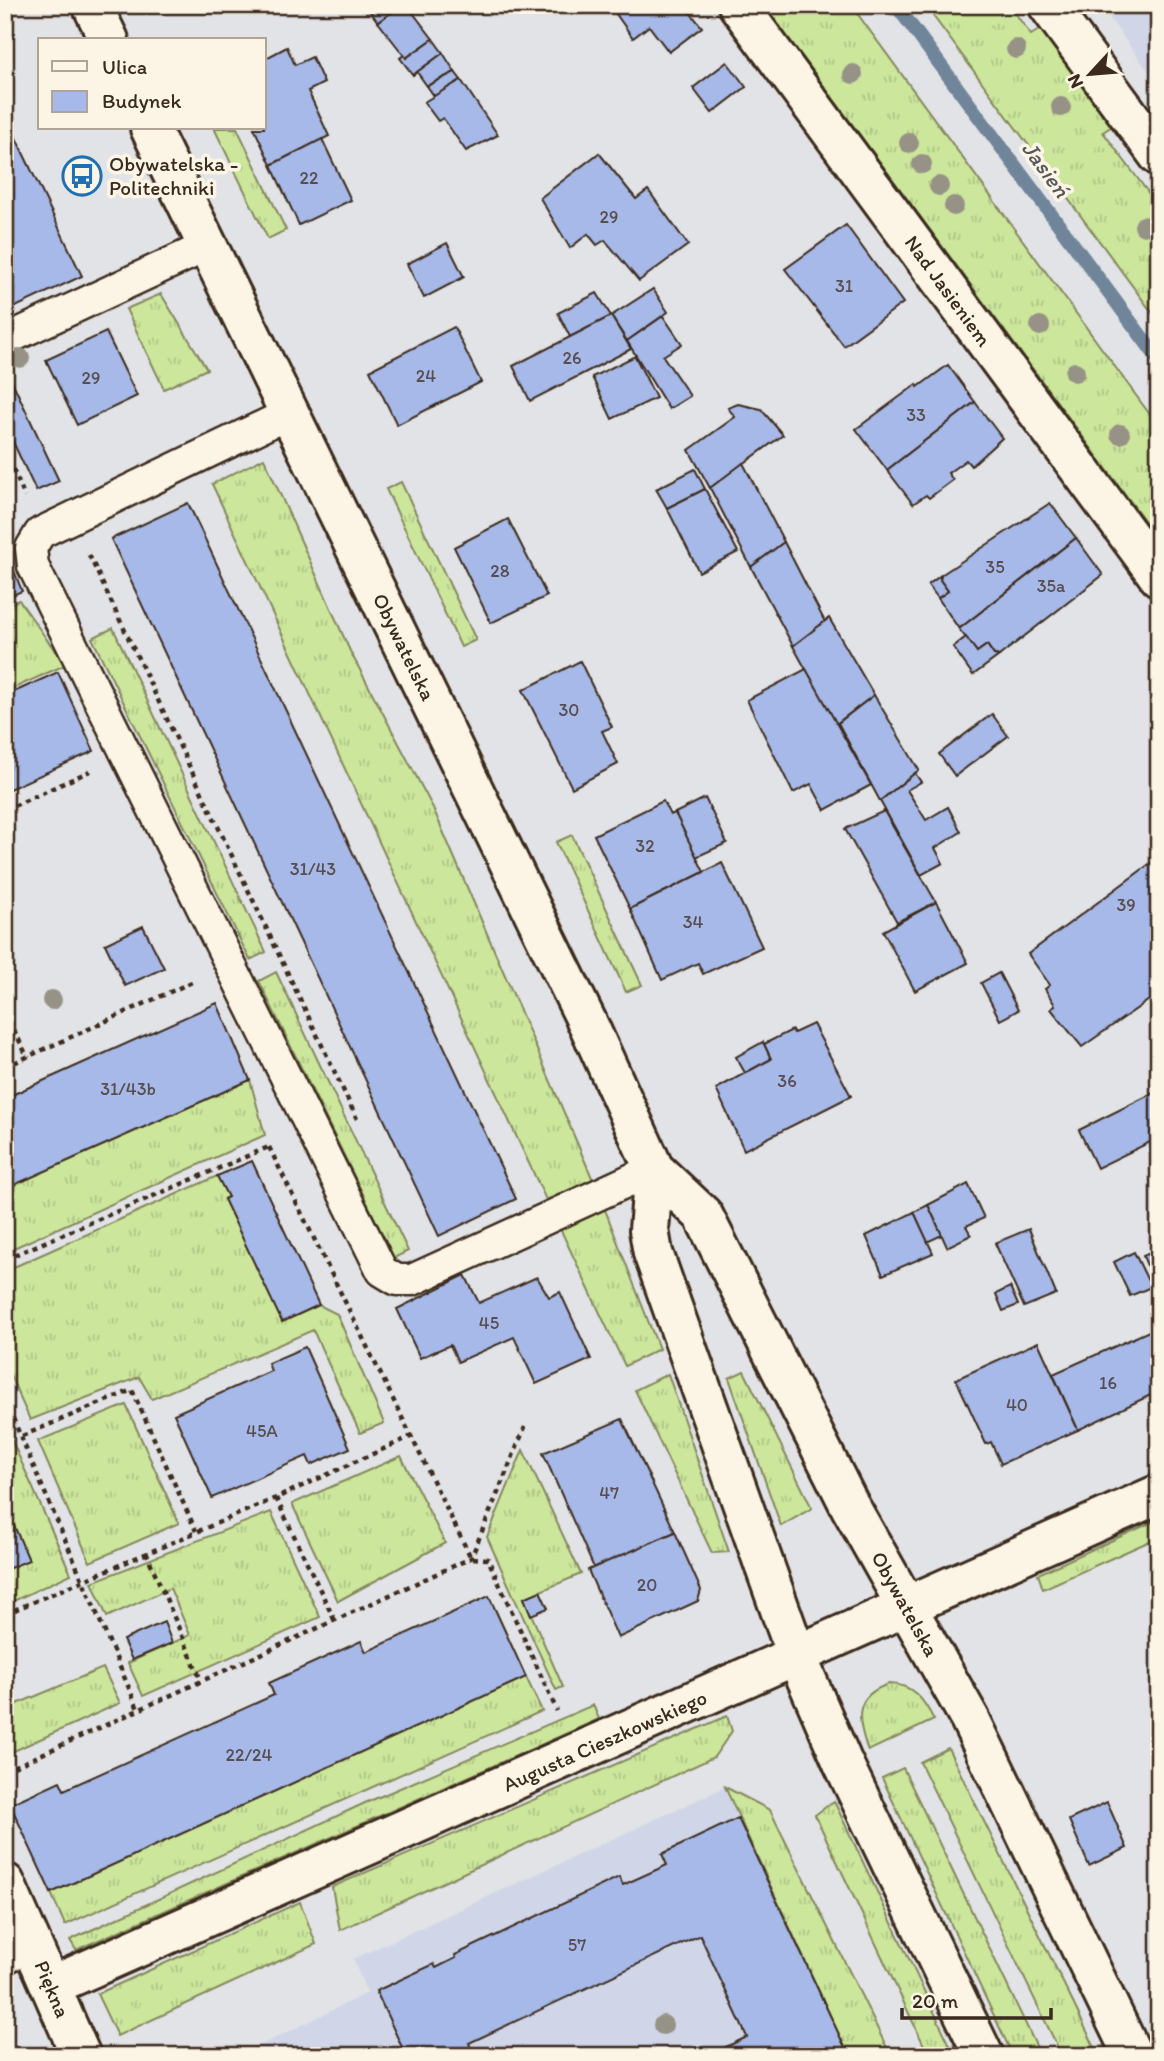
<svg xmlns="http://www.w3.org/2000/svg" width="1164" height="2061" viewBox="0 0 1164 2061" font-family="Itim,sans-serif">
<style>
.built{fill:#d0d6e7}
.grass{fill:url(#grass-tufts);stroke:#84885d;stroke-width:2}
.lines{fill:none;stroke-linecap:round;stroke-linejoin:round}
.stream{stroke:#6f859a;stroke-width:14}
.building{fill:#a7b9e8;stroke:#3b2a1e;stroke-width:2}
.lane-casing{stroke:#3b2a1e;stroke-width:35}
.street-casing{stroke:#3b2a1e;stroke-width:44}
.secondary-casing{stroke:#3b2a1e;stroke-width:44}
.path{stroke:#3b2a1e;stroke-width:4.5;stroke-dasharray:5 5;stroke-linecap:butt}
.lane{stroke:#fcf5e5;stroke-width:30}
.street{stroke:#fcf5e5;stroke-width:38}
.secondary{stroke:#fcf5e5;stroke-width:38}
.tree{fill:#969286}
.labels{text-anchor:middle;stroke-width:7;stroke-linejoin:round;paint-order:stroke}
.number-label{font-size:18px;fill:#564e50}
.poi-label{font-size:21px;fill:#3b2a1e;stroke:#fcf5e5;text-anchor:start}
.street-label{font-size:21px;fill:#3b2a1e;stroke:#fcf5e5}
.water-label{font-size:23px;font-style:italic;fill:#55585c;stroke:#fcf5e5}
</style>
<defs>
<pattern id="grass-tufts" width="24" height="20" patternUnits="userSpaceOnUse" patternTransform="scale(1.75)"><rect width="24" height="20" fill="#cce69c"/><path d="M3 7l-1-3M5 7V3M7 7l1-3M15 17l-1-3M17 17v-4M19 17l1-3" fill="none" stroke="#b0c586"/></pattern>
</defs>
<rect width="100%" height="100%" fill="#e2e3e6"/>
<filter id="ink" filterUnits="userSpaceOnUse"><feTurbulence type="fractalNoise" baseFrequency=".0143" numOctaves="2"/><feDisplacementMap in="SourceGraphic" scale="14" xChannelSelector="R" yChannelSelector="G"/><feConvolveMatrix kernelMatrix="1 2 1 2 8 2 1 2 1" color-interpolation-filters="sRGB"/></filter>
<g filter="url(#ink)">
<g class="built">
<polygon points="1100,5 1159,5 1159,86"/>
<polygon points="725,1787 849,2056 239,2056 367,1993 353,1959"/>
</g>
<g class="grass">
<polygon points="764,5 851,5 1159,427 1159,540"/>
<polygon points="925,5 1009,5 1031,35 1042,28 1115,124 1103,132 1159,207 1159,322"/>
<polygon points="214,128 237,128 286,230 268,239"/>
<polygon points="161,294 207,369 164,389 126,309"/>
<polygon points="264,458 350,651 433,808 593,1180 547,1202 212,484"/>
<polygon points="401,482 476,640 461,647 386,489"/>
<polygon points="19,600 65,665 5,692 5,606"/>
<polygon points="113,628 266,952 250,960 92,638"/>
<polygon points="572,835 642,985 626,992 556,842"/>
<polygon points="276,972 408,1251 394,1258 259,981"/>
<polygon points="250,1080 265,1135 5,1252 5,1189"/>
<polygon points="217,1176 228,1197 224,1199 283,1322 319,1305 337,1314 384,1423 360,1433 313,1330 152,1399 139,1377 30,1420 5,1364 5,1271"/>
<polygon points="602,1202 659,1349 625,1366 557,1222"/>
<polygon points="744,1371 812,1508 781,1526 729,1378"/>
<polygon points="668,1374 729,1552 712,1553 635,1390"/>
<polygon points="126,1405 179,1523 90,1562 38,1441"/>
<polygon points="5,1425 71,1574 5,1605 5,1570 28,1559 5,1505"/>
<polygon points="523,1450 581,1574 524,1598 563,1687 556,1690 487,1537"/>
<polygon points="401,1456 445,1543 338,1601 292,1504"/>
<polygon points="271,1512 320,1617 143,1696 128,1663 190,1635 170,1588 107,1617 92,1582"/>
<polygon points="1159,1519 1159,1537 1043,1589 1038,1574"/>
<polygon points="103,1668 120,1703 5,1755 5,1709"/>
<polygon points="526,1677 542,1711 65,1925 51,1893"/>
<path d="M889 1684C913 1684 924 1700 934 1720L868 1751C857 1720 852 1696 889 1684Z"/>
<polygon points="593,1705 599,1719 76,1950 70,1940 365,1803"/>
<polygon points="727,1716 732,1731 714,1757 340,1930 332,1887"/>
<polygon points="948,1748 1099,2056 1062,2056 920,1762"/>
<polygon points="903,1768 918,1799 1041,2056 1013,2056 882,1778"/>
<polygon points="725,1787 770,1810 891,2056 849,2056"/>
<polygon points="834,1801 955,2056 929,2056 815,1815"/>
<polygon points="300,1902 316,1944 117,2036 97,1994"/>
</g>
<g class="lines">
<polyline class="stream" points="896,5 1159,360"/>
</g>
<g class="building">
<polygon points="370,5 402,5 378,22 367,7"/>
<polygon points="402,5 407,5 433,39 406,58 378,22"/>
<polygon points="629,5 684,5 702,27 669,52 649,26 633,38 616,14"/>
<polygon points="433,39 443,53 413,75 400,58 404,55 406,58"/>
<polygon points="287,47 295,65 312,57 324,83 308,91 329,136 271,165 254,128 264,128 264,59"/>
<polygon points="443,53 455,72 427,86 417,72"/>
<polygon points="727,62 746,87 712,113 693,88"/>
<polygon points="455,72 461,80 434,96 427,86"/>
<polygon points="461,80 498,135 466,151 443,118 438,121 424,102"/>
<polygon points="5,115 82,276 5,312"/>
<polygon points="322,139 351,200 299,225 271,165"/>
<polygon points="599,153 636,199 648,190 688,245 639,281 605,240 597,245 588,234 570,248 540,198"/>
<polygon points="846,225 903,303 844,346 785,269"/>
<polygon points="447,243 464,277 424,298 407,264"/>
<polygon points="653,289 668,312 627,341 611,316"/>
<polygon points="597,293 611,316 570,337 558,313"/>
<polygon points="611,316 631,349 530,401 513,366"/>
<polygon points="663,316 682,344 663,356 690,396 669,409 627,341"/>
<polygon points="454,327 481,382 397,425 370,370"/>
<polygon points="106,332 137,396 77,425 46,360"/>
<polygon points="635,356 656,398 612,419 592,377"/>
<polygon points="948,365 975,402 887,470 856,429 917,384 918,387"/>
<polygon points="10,377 59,481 36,491 5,425 5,379"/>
<polygon points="975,402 1002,438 971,466 966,460 948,473 953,480 929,498 926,495 913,504 887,470"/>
<polygon points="738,404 761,409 783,435 710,488 689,450 735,417 728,408"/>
<polygon points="743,463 784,542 751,567 710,488"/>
<polygon points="695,469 705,489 667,508 656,489"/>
<polygon points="705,489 738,552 699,572 667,508"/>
<polygon points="188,503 516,1199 439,1236 111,539"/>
<polygon points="1050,503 1076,538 959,629 938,598 948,591 940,580 941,575"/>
<polygon points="508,519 547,596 491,623 454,547"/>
<polygon points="1076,538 1103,575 999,656 994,655 987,645 977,652 959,629"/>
<polygon points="784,542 825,622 793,646 751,567"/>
<polygon points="6,551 22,591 8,597 5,591"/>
<polygon points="941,575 940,580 948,591 938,598 928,585"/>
<polygon points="829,618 874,695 836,724 793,646"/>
<polygon points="966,637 977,652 987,645 994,655 999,656 973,675 953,647"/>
<polygon points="580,661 612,727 602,731 618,764 572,788 523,690"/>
<polygon points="806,669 871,785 825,810 811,784 793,793 747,700"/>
<polygon points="58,672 94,751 5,791 5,696"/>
<polygon points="874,695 919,770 880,801 838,723"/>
<polygon points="992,714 1008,736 955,776 939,754"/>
<polygon points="915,773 921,782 907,790 926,820 948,807 961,832 935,848 943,863 921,875 880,801"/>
<polygon points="705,798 727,843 696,857 675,813"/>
<polygon points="663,801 670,815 675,813 704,872 630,909 594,835"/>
<polygon points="884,811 936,902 897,922 845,829"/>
<polygon points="1159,857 1159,993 1082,1047 1051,1009 1055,1005 1045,989 1050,985 1028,954"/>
<polygon points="722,863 762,947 703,974 698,963 662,980 630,909"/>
<polygon points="936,902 968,963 915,991 883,931"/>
<polygon points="143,926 164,968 125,986 105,944"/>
<polygon points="999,973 1018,1010 1000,1020 981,983"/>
<polygon points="217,1003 250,1080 5,1189 5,1098"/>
<polygon points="813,1024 851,1096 744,1150 716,1089 771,1059 764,1044 792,1030 794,1033"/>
<polygon points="763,1042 771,1059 745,1073 736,1057"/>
<polygon points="1159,1090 1159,1155 1152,1141 1097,1168 1079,1130"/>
<polygon points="252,1161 319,1305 282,1322 224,1199 228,1197 217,1176"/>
<polygon points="968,1184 984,1218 966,1226 971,1235 947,1247 928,1205"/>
<polygon points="928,1205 942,1235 927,1242 914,1212"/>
<polygon points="914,1212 933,1253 883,1275 866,1236"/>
<polygon points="1029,1229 1056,1294 1024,1307 995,1243"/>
<polygon points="1159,1249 1159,1288 1157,1289 1143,1256"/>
<polygon points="1134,1252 1151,1287 1130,1296 1114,1262"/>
<polygon points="465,1275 479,1303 537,1277 549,1297 560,1292 591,1359 536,1384 514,1337 458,1362 450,1345 420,1358 397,1309"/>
<polygon points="1010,1287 1018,1305 1003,1311 996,1294"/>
<polygon points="1149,1331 1159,1353 1159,1391 1078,1430 1053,1374"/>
<polygon points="1038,1342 1078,1430 1001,1464 991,1442 986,1444 956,1379"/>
<polygon points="305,1347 350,1448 311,1465 307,1456 212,1498 174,1414 271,1371 268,1363"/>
<polygon points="622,1419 675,1532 594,1568 543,1453"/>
<polygon points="5,1505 29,1560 5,1570"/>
<polygon points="675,1532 701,1590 698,1601 618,1638 588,1570"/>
<polygon points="540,1591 548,1608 531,1615 524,1598"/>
<polygon points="489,1596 526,1677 51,1893 10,1804 60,1781 64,1790 274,1695 269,1683 361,1641 366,1652"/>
<polygon points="164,1622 172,1643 132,1660 123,1640"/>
<polygon points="1107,1802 1127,1848 1089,1866 1069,1820"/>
<polygon points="738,1818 849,2056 707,2056 747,2037 700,1935 469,2043 474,2056 406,2056 376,1991 434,1964 436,1968 456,1958 455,1955 619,1877 623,1885 667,1865 662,1854"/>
<polygon points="702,2048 705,2056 685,2056"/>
</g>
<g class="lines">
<g class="lane-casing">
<g id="lane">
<polyline points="5,340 207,246"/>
<polyline points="290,413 40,533 31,548 33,566 382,1271 397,1280 412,1280 654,1169"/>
<polyline points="5,1958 33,1946"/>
</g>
</g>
<g class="street-casing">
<g id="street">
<polyline points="738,5 1159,577"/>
<polyline points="1048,5 1159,156"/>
<polyline points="5,1883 81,2056"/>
<polyline points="51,1986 1159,1494"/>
</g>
</g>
<g class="secondary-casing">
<g id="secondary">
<polyline points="92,5 109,40"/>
<polyline points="150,128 589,1026 654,1169 703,1215 851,1508 970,1719 1133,2056"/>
<polyline points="654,1169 649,1230 653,1253 797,1657 843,1763 984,2056"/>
</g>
</g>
<g class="path">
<polyline points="5,451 25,497"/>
<polyline points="89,555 357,1119"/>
<polyline points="5,810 90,771"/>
<polyline points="5,1012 28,1058"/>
<polyline points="5,1067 192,982"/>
<polyline points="269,1147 471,1558 488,1559 557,1711"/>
<polyline points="5,1259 271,1146"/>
<polyline points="5,1400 138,1709"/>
<polyline points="22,1436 132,1390 196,1531"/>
<polyline points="276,1498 334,1619"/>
<polyline points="146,1552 201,1680"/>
<polyline points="5,1614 276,1498 412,1436"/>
<polyline points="5,1771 471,1558 525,1427"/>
</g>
<use href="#lane" class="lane"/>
<use href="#street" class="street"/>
<use href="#secondary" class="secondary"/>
</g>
<g class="tree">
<circle cx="1016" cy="49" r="10"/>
<circle cx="853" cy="74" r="10"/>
<circle cx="1061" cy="107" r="10"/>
<circle cx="909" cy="143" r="10"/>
<circle cx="922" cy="164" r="10"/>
<circle cx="939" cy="186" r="10"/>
<circle cx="954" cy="206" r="10"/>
<circle cx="1144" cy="226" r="10"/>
<circle cx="1040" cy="326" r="10"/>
<circle cx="20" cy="358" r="10"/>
<circle cx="1075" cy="372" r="10"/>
<circle cx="1120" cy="434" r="10"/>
<circle cx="52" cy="1000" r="10"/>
<circle cx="663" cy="2025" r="10"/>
</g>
</g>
<defs>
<g id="bus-ring" transform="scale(2.0125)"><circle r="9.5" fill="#fcf5e5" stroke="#1f6fb2" stroke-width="1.5"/><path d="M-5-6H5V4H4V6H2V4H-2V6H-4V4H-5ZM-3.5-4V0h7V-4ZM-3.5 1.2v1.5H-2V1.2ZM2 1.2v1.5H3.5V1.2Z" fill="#1f6fb2"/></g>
</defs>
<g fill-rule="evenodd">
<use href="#bus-ring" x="82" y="176"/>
</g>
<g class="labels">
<g class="number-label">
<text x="309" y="184">22</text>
<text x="609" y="223">29</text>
<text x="844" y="292">31</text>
<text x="572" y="364">26</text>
<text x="426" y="382">24</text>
<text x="91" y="384">29</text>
<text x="916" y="421">33</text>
<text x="995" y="573">35</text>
<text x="500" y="577">28</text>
<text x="1051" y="592">35a</text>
<text x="569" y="716">30</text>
<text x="645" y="852">32</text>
<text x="313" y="875">31/43</text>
<text x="1126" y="911">39</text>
<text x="693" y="928">34</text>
<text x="787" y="1087">36</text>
<text x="128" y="1095">31/43b</text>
<text x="489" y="1329">45</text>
<text x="1108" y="1389">16</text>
<text x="1017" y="1411">40</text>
<text x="262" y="1437">45A</text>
<text x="609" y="1499">47</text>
<text x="647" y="1591">20</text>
<text x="249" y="1761">22/24</text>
<text x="577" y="1951">57</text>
</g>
<g class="poi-label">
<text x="109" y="171">Obywatelska -<tspan x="109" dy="24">Politechniki</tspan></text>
</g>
<g class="street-label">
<text transform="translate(948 291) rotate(54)" y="7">Nad Jasieniem</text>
<text transform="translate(404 647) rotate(64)" y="7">Obywatelska</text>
<text transform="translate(905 1604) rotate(61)" y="7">Obywatelska</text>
<text transform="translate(605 1741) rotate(-24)" y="7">Augusta Cieszkowskiego</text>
<text transform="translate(52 1989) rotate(67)" y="7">Piękna</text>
</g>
<g class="water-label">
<text transform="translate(1046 169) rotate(54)" y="8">Jasień</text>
</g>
</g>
<rect width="1164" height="2061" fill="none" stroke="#fcf5e5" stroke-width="28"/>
<rect x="14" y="14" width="1136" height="2033" fill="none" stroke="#3b2a1e" stroke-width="2.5" filter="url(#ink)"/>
<rect x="38" y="38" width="228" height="91" fill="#fcf5e5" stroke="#afa495" stroke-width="2"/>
<rect x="52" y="61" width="35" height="10" fill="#fcf5e5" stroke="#afa495" stroke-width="2"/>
<text x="102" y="74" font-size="21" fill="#3b2a1e">Ulica</text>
<rect x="52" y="91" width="35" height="21" fill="#a7b9e8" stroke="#afa495" stroke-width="2"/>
<text x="102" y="108" font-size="21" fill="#3b2a1e">Budynek</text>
<g transform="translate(1090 74) rotate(244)" stroke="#fcf5e5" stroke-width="5" paint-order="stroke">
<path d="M0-5L12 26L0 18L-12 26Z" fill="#3b2a1e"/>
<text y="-10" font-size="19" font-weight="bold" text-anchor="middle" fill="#3b2a1e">N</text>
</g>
<path d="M902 2008v10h149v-10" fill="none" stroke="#3b2a1e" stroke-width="3.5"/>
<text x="912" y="2008" font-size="21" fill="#3b2a1e" stroke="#fcf5e5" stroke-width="5" paint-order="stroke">20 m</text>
</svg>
